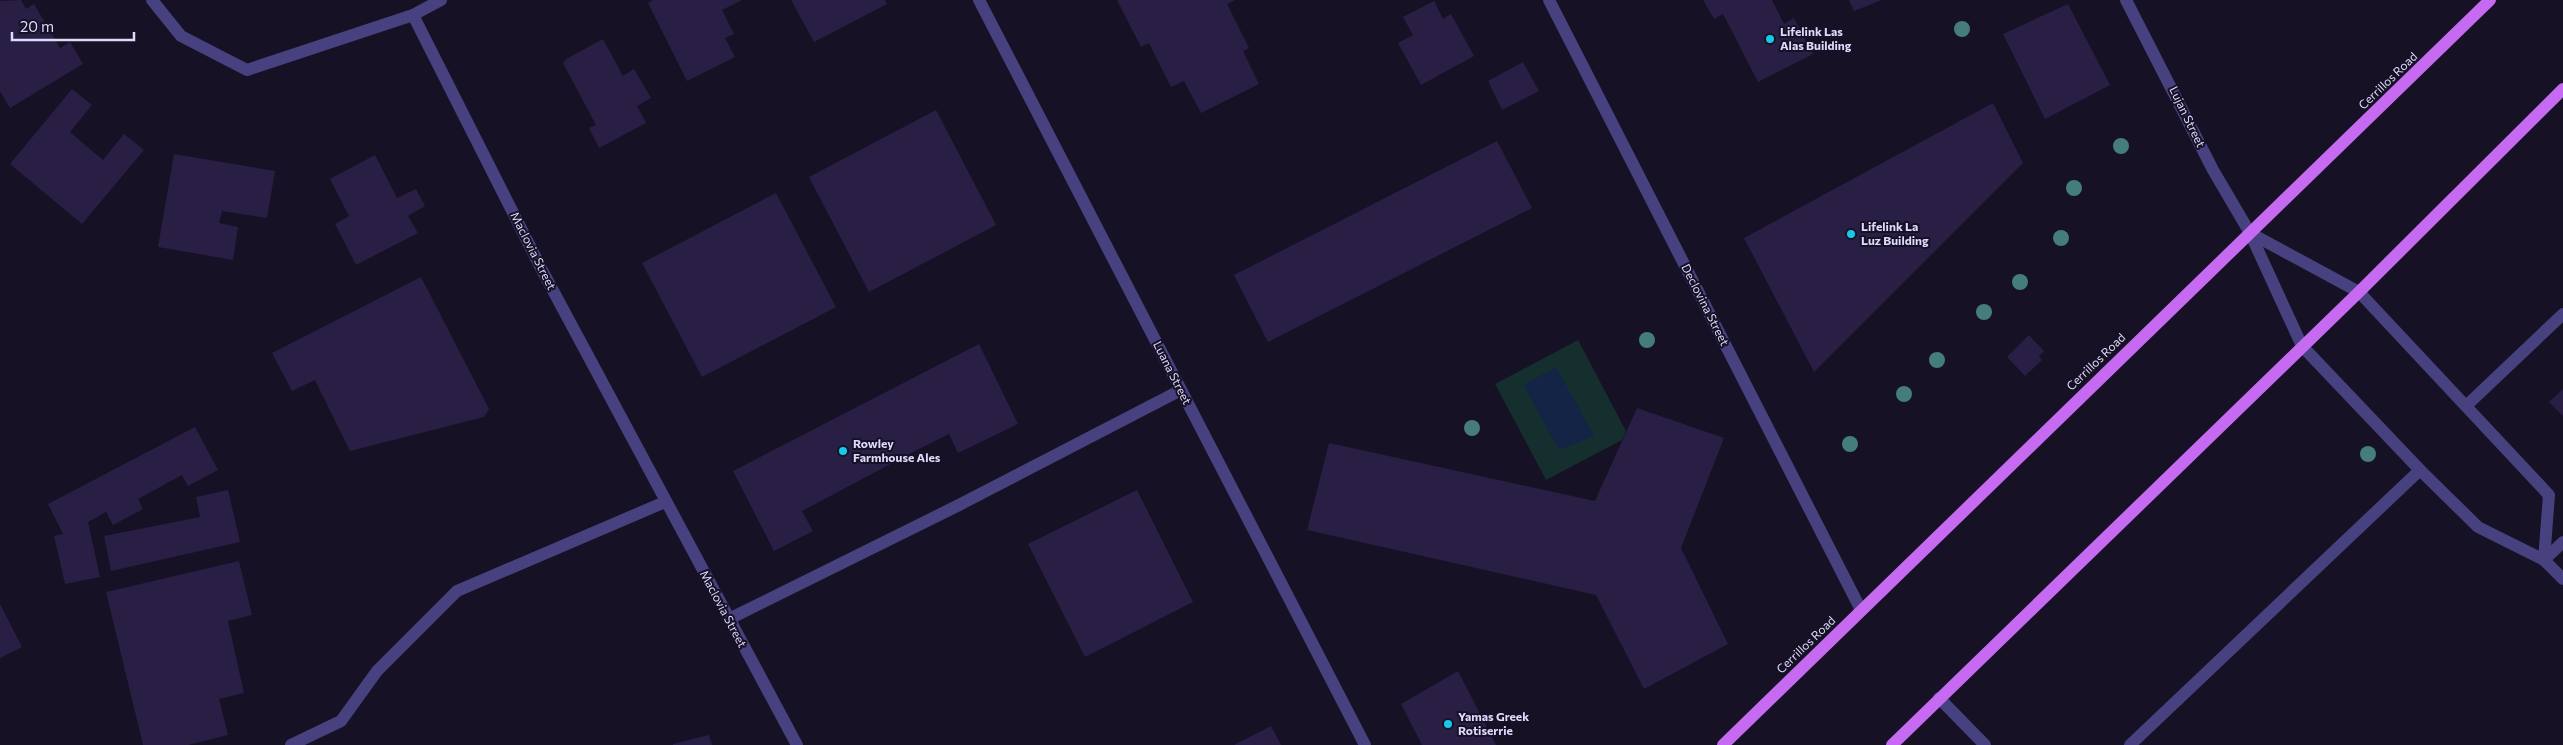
<svg xmlns="http://www.w3.org/2000/svg" width="2563" height="745" viewBox="0 0 2563 745" font-family="Commissioner,sans-serif">
<style>
.green{fill:#152e2e}
.water{fill:#132447}
.building{fill:#291f44}
.lines{fill:none;stroke-linecap:round;stroke-linejoin:round}
.minor{stroke:#474180;stroke-width:12}
.major{stroke:#c66af2;stroke-width:12}
.tree{fill:#457d7b}
.poi-dot{fill:#16c9ea;stroke:#161125;stroke-width:2}
.labels{text-anchor:middle;stroke-width:4;stroke-linejoin:round;paint-order:stroke}
.poi-label{font-size:12px;font-weight:bold;fill:#dfd9fc;stroke:#161125;text-anchor:start}
.street-label{font-size:12px;fill:#dfd9fc;stroke:#161125}
</style>
<rect width="100%" height="100%" fill="#161125"/>
<polygon class="green" points="1578,340 1626,431 1622,440 1546,480 1495,384"/>
<polygon class="water" points="1556,367 1594,436 1559,450 1524,385"/>
<g class="building">
<polygon points="21,0 26,9 34,4 60,48 70,42 83,64 10,108 0,91 0,1"/>
<polygon points="653,0 742,0 722,10 734,34 725,38 735,57 687,81 648,3"/>
<polygon points="791,0 885,0 887,4 814,42"/>
<polygon points="1117,0 1235,0 1227,4 1249,48 1243,51 1259,84 1201,113 1184,81 1171,87 1149,43 1141,47"/>
<polygon points="1703,0 1772,0 1784,24 1794,18 1813,54 1758,82 1723,14 1714,19"/>
<polygon points="1849,0 1882,0 1854,11"/>
<polygon points="1434,1 1443,19 1451,14 1474,56 1421,85 1398,43 1413,35 1403,17"/>
<polygon points="2068,4 2110,85 2045,119 2003,34"/>
<polygon points="603,39 623,76 634,69 651,98 637,106 646,123 599,148 589,128 596,125 563,63 566,59"/>
<polygon points="1523,62 1539,91 1502,110 1488,81"/>
<polygon points="72,89 92,105 70,132 85,145 103,160 124,134 144,150 82,224 10,164"/>
<polygon points="1993,103 2023,163 1814,372 1744,238"/>
<polygon points="936,110 996,225 869,292 809,177"/>
<polygon points="1497,141 1532,208 1268,342 1234,275"/>
<polygon points="174,154 275,171 267,218 222,211 219,223 238,227 233,260 158,247"/>
<polygon points="375,155 397,198 416,189 425,206 408,216 418,233 356,265 335,224 349,216 330,179"/>
<polygon points="776,193 836,307 702,377 642,263"/>
<polygon points="421,277 489,409 484,417 350,451 315,380 292,391 272,353"/>
<polygon points="2029,335 2044,351 2039,356 2042,360 2025,376 2007,357"/>
<polygon points="979,344 1018,424 958,453 949,434 915,451 802,511 813,531 774,551 733,471"/>
<polygon points="2563,389 2563,416 2549,402"/>
<polygon points="1637,408 1724,438 1681,548 1728,644 1644,689 1596,595 1307,530 1329,443 1595,501"/>
<polygon points="195,427 218,470 188,486 182,475 138,499 143,509 113,525 106,512 88,522 100,577 65,584 54,536 63,534 48,504"/>
<polygon points="228,490 240,542 111,571 104,536 200,517 196,497"/>
<polygon points="1137,490 1193,602 1085,657 1028,544"/>
<polygon points="239,561 252,615 228,621 244,693 219,699 228,735 188,745 143,745 106,592"/>
<polygon points="0,604 22,647 0,658"/>
<polygon points="1458,671 1496,745 1422,745 1401,704"/>
<polygon points="1271,726 1281,745 1234,745"/>
<polygon points="709,735 712,745 673,745 673,744"/>
</g>
<g class="lines">
<g class="minor">
<polyline points="152,0 181,36 247,70 413,15 441,0"/>
<polyline points="979,0 1365,745"/>
<polyline points="1549,0 1861,610"/>
<polyline points="2126,0 2213,170 2250,233"/>
<polyline points="413,15 542,270 797,745"/>
<polyline points="2466,406 2563,314"/>
<polyline points="2544,560 2549,495 2359,292 2250,233 2302,346 2420,470 2478,527 2544,560 2563,579"/>
<polyline points="2544,560 2563,542"/>
<polyline points="729,619 959,505 1181,390"/>
<polyline points="1939,698 1985,745"/>
<polyline points="291,745 341,721 377,671 457,591 665,502"/>
<polyline points="2130,745 2420,470"/>
</g>
<g class="major">
<polyline points="1723,745 2490,0"/>
<polyline points="1892,745 2359,292 2563,89"/>
</g>
</g>
<g class="tree">
<circle cx="1962" cy="29" r="8"/>
<circle cx="2121" cy="146" r="8"/>
<circle cx="2074" cy="188" r="8"/>
<circle cx="2061" cy="238" r="8"/>
<circle cx="2020" cy="282" r="8"/>
<circle cx="1984" cy="312" r="8"/>
<circle cx="1647" cy="340" r="8"/>
<circle cx="1937" cy="360" r="8"/>
<circle cx="1904" cy="394" r="8"/>
<circle cx="1472" cy="428" r="8"/>
<circle cx="1850" cy="444" r="8"/>
<circle cx="2368" cy="454" r="8"/>
</g>
<g class="poi-dot">
<circle cx="1770" cy="39" r="5"/>
<circle cx="1851" cy="234" r="5"/>
<circle cx="843" cy="451" r="5"/>
<circle cx="1448" cy="724" r="5"/>
</g>
<g class="labels">
<g class="poi-label">
<text x="1780" y="36">Lifelink Las<tspan x="1780" dy="14">Alas Building</tspan></text>
<text x="1861" y="231">Lifelink La<tspan x="1861" dy="14">Luz Building</tspan></text>
<text x="853" y="448">Rowley<tspan x="853" dy="14">Farmhouse Ales</tspan></text>
<text x="1458" y="721">Yamas Greek<tspan x="1458" dy="14">Rotiserrie</tspan></text>
</g>
<g class="street-label">
<text transform="translate(2388 81) rotate(-44)" y="4">Cerrillos Road</text>
<text transform="translate(2187 117) rotate(64)" y="4">Lujan Street</text>
<text transform="translate(533 251) rotate(63)" y="4">Maclovia Street</text>
<text transform="translate(1705 305) rotate(63)" y="4">Declovina Street</text>
<text transform="translate(2096 362) rotate(-44)" y="4">Cerrillos Road</text>
<text transform="translate(1172 373) rotate(63)" y="4">Luana Street</text>
<text transform="translate(723 609) rotate(62)" y="4">Maclovia Street</text>
<text transform="translate(1806 645) rotate(-44)" y="4">Cerrillos Road</text>
</g>
</g>
<path d="M12 32v8h122v-8" fill="none" stroke="#dfd9fc" stroke-width="2.5"/>
<text x="20" y="32" font-size="15" fill="#dfd9fc" stroke="#161125" stroke-width="4" paint-order="stroke">20 m</text>
</svg>
